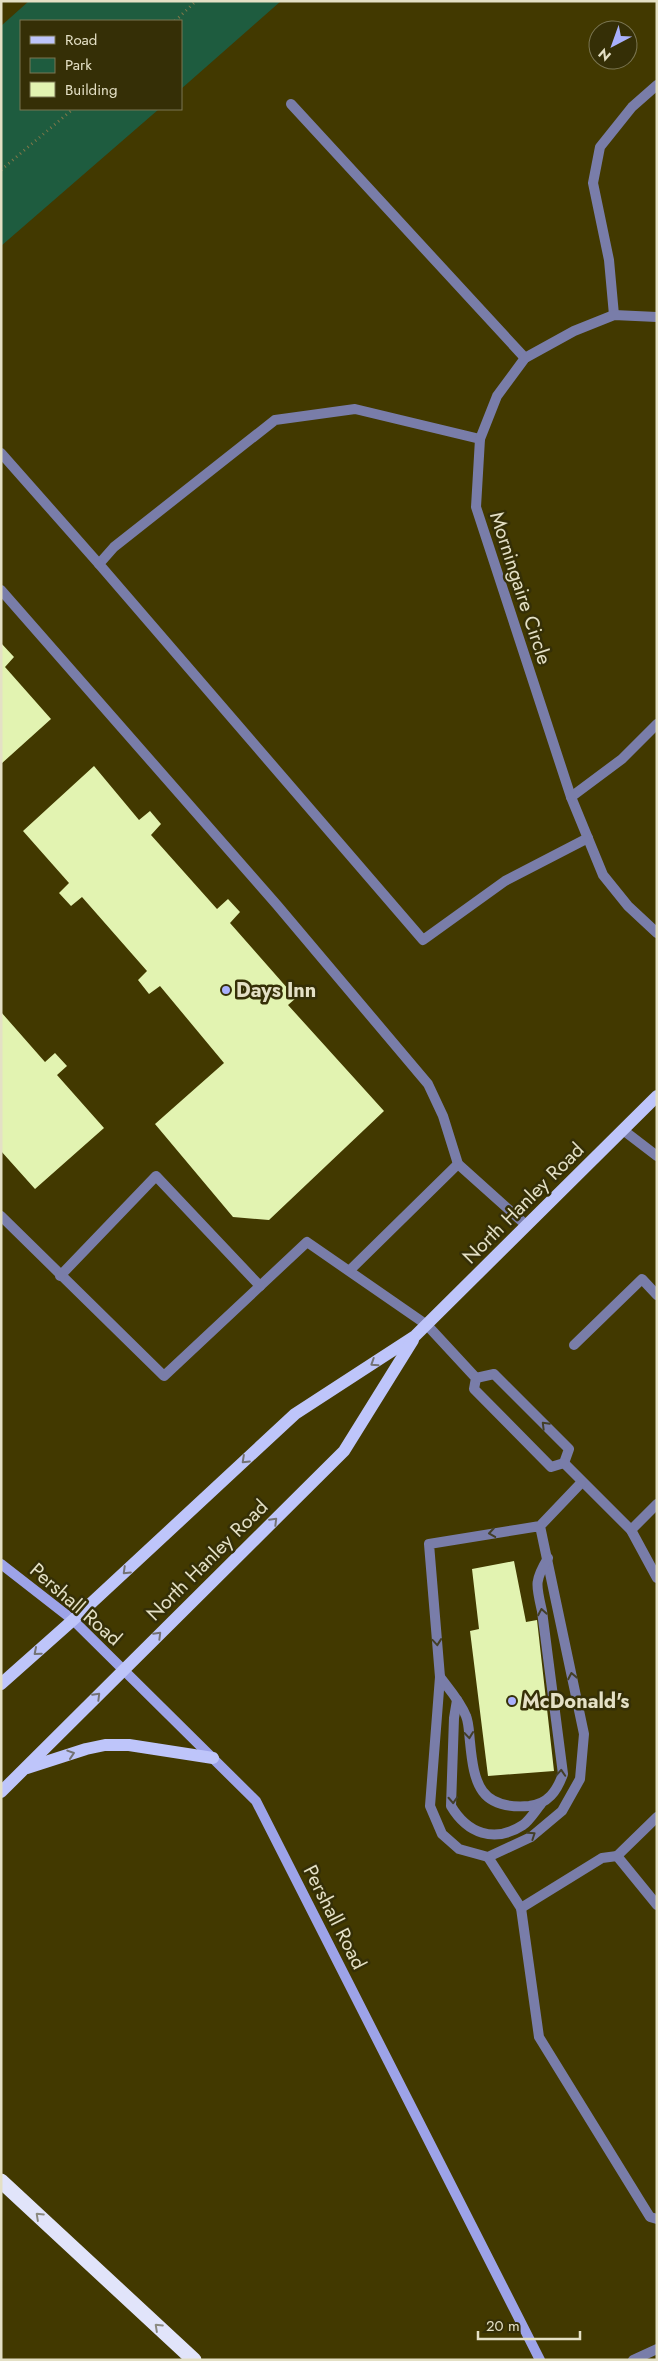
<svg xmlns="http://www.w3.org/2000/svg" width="658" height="2361" viewBox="0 0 658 2361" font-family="Jost,sans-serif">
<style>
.green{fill:#1e5c3f}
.building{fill:#e2f3b1}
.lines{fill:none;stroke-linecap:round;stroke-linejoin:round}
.path{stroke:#7f784a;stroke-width:3;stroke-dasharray:1 4;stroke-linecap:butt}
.lane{stroke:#797da9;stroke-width:10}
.street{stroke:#797da9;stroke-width:10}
.secondary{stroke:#9da3e8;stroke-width:10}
.primary{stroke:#bec5fa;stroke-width:12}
.highway{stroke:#e1e4fa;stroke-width:15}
.oneway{stroke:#737274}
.oneway2{stroke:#433f27}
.oneway3{stroke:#8b8a80}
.poi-dot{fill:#a9b0fc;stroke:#352f06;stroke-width:2}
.labels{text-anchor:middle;stroke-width:5;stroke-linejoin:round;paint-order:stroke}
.street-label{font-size:20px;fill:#e4e0c5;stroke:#352f06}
.poi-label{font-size:20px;font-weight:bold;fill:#e4e0c5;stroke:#352f06;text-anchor:start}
</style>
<rect width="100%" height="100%" fill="#423900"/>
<polygon class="green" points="29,1 281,1 181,89 181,21 21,21 21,109 159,109 1,246 1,26"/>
<g class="building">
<polygon points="1,643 14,657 5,667 51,719 1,764"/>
<polygon points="94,766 139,820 150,811 161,824 151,835 217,909 228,899 240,912 230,923 296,998 288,1005 384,1111 269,1220 233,1217 155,1124 224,1063 160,986 149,994 138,980 147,971 82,897 71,906 59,893 69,883 23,831"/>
<polygon points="1,1012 45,1062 55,1053 67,1066 57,1075 104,1128 35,1189 1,1151"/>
<polygon points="514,1561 526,1622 537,1620 554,1771 488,1776 470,1631 479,1629 472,1569"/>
</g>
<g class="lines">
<g class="path">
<polyline points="175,21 196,1"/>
<polyline points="1,170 73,109"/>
</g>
<g class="lane">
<polyline points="291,104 525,358"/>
<polyline points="614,315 609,260 593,183 600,147 632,107 657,85"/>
<polyline points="480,439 355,409 275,420 114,547 99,564 423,940 505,881 588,838"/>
<polyline points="1,453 99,564"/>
<polyline points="1,590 277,905 428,1084 443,1116 458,1164 526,1225"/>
<polyline points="623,1130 657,1156"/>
<polyline points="1,1216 164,1376 307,1242 427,1325 476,1378 474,1389 551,1467 564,1463"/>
<polyline points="350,1270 458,1164"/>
<polyline points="60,1276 156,1176 260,1286"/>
<polyline points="574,1345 642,1279 657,1295"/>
<polyline points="476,1378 494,1374 569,1449 564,1463"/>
<polyline points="564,1463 631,1530 657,1578"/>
<polyline points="540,1526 584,1734 580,1779 562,1811 531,1837 488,1857 459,1849 442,1834 430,1806 440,1677 429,1544 540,1526 581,1483"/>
<polyline points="631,1530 657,1504"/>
<path d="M440 1677C449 1689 460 1701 466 1716 469 1723 469 1734 470 1742 474 1784 480 1810 529 1806 548 1804 557 1791 563 1774L542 1611C536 1585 534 1581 548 1558"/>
<path d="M457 1700 454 1718 451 1806C467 1833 494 1844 523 1825 530 1820 535 1811 541 1804"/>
<polyline points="617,1856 657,1817"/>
<polyline points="488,1857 521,1908 539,2037 650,2217 657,2219"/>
<polyline points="521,1908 602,1858 617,1856 657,1905"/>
<polyline points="633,2360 657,2349"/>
</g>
<g class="street">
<polyline points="657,317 614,315 574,331 525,358 497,396 480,439 476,507 571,797 603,875 628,906 657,933"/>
<polyline points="571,797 622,759 657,724"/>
</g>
<polyline class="secondary" points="1,1564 73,1620 256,1801 540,2360"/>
<g class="primary">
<polyline points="1,1684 73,1620 295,1414 415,1336 657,1096"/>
<polyline points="27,1768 86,1749 105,1745 129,1745 213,1758"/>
<polyline points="1,1792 344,1451 413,1340"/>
</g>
<polyline class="highway" points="1,2181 194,2360"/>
</g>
<defs><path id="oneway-chevron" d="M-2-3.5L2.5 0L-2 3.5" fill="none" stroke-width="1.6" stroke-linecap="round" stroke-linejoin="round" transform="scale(1.25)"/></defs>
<g class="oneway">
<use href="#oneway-chevron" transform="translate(374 1363) rotate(147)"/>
<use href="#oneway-chevron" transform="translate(245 1460) rotate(137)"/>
<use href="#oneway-chevron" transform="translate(274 1521) rotate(-45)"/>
<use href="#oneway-chevron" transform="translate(126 1571) rotate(136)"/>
<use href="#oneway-chevron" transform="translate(158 1635) rotate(-45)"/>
<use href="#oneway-chevron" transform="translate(37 1652) rotate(139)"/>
<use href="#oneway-chevron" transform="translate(97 1696) rotate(-45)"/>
<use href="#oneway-chevron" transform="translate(71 1754) rotate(-18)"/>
</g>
<g class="oneway2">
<use href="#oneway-chevron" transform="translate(545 1425) rotate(-135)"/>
<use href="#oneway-chevron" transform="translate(492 1533) rotate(171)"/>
<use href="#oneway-chevron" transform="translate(542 1612) rotate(-100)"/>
<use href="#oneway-chevron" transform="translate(437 1642) rotate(85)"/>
<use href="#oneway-chevron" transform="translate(572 1676) rotate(-101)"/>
<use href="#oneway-chevron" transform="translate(469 1735) rotate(84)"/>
<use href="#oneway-chevron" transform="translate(561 1773) rotate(-86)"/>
<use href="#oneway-chevron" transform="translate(453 1800) rotate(87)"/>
<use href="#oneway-chevron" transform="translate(532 1835) rotate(-34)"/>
</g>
<g class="oneway3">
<use href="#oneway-chevron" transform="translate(39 2216) rotate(-137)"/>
<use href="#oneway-chevron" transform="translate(158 2327) rotate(-137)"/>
</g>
<g class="poi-dot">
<circle cx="226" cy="990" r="5"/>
<circle cx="512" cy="1701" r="5"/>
</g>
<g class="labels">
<g class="street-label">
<text transform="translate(521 588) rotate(72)" y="7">Morningaire Circle</text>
<text transform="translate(523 1203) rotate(-45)" y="7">North Hanley Road</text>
<text transform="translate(207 1560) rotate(-45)" y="7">North Hanley Road</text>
<text transform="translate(76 1604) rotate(41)" y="7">Pershall Road</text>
<text transform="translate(335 1917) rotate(63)" y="7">Pershall Road</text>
</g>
<g class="poi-label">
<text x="236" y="997">Days Inn</text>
<text x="522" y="1708">McDonald's</text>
</g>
</g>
<rect width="658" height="2361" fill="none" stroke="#e4e0c5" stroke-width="5"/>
<rect x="20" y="20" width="162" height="90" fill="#352f06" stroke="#7b7652"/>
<rect x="30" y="36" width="25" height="8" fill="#bec5fa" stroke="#7b7652"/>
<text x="65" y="45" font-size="15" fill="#e4e0c5">Road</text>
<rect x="30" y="58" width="25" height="15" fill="#1e5c3f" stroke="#7b7652"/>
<text x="65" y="70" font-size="15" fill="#e4e0c5">Park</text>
<rect x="30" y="82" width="25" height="15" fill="#e2f3b1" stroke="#7b7652"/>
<text x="65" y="95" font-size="15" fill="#e4e0c5">Building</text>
<g transform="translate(613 45) rotate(221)"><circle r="24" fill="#352f06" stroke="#7b7652"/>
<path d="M0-4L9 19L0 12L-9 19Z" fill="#a9b0fc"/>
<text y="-8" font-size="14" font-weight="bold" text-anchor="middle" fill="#e4e0c5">N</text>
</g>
<path d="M478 2331v8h102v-8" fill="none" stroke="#e4e0c5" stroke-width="2.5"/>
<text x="486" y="2331" font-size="15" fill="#e4e0c5" stroke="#352f06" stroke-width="4" paint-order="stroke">20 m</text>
</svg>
